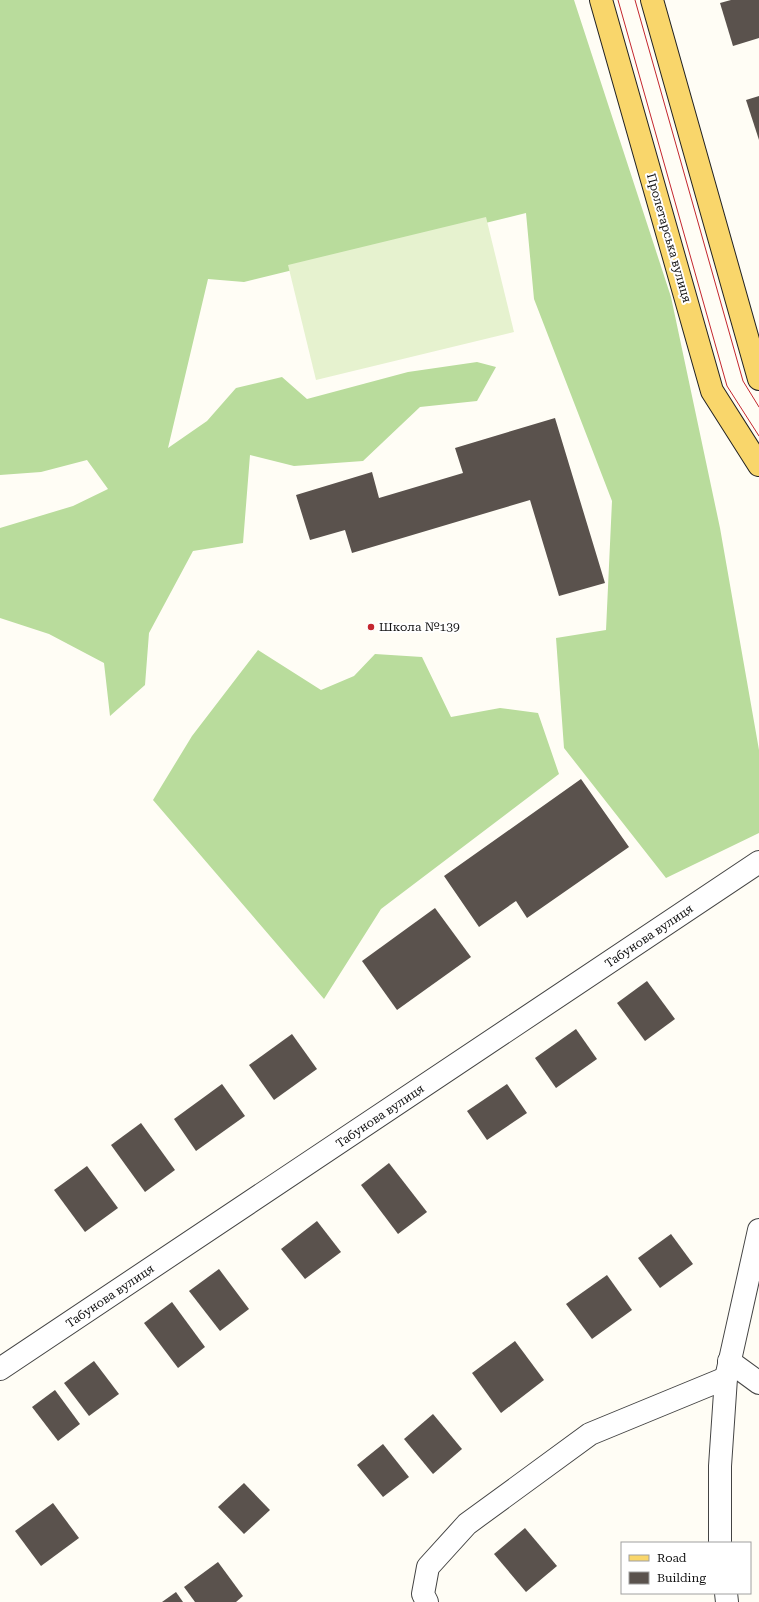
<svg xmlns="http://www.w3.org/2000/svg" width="759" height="1602" viewBox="0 0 759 1602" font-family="'Roboto Serif',serif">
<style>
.forest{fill:#b9dc9c}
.pitch{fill:#e6f2cf}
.building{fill:#5a524d}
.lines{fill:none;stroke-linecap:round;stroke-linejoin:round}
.minor-casing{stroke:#444;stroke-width:24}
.major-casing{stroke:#222;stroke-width:24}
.minor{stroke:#fff;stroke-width:22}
.major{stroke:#f9d66b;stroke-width:22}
.tram{stroke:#c4262e;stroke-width:1}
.poi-dot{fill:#c4262e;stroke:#fff;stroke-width:1.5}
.labels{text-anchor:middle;stroke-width:4;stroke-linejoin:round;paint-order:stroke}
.street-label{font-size:12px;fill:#111;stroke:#fff}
.poi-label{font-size:12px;fill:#111;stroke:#fff;text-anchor:start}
</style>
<rect width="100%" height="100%" fill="#fffdf5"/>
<g class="forest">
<polygon points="0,0 574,0 671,297 720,528 759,750 759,833 666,878 564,748 556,638 606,630 612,501 534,299 526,213 244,282 208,279 168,448 207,421 236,388 282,377 307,399 408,372 477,362 496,367 477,401 420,407 363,461 294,466 250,455 243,543 193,551 149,633 145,685 110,716 104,663 49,634 0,618 0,528 73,506 108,489 87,460 41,472 0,475"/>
<polygon points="258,650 321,690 354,676 375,654 422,657 451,717 500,708 538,713 559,774 381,909 324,999 153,800 192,736"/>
</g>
<polygon class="pitch" points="486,217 514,332 316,380 288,265"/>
<g class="building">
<polygon points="731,0 759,0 759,38 733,46 720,3"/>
<polygon points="759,96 759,140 746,100"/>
<polygon points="555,418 605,583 559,596 530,500 352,553 345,530 310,540 296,495 372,472 379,498 463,473 455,448"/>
<polygon points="581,779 629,847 527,918 516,901 479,927 444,876"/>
<polygon points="435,908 471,957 397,1010 362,961"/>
<polygon points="647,981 675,1019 645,1041 617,1003"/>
<polygon points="576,1029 597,1059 556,1088 535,1058"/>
<polygon points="292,1034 317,1069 274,1100 249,1065"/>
<polygon points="222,1084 245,1116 196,1151 174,1119"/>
<polygon points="507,1084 527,1113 487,1140 467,1111"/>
<polygon points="141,1123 175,1170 145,1192 111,1145"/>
<polygon points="389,1163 427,1212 398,1234 361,1185"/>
<polygon points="87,1166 118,1208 85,1232 54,1190"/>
<polygon points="317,1221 341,1252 305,1279 281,1249"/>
<polygon points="671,1234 693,1264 660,1288 638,1258"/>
<polygon points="219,1269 249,1309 220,1331 189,1291"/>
<polygon points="607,1275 632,1310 592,1339 566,1304"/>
<polygon points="172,1302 205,1347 178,1368 144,1323"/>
<polygon points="515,1341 544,1380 501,1413 472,1373"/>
<polygon points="94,1361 119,1394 89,1416 64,1383"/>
<polygon points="55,1390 80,1424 58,1441 32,1407"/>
<polygon points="433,1414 462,1449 433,1474 404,1439"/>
<polygon points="383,1444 409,1477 383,1497 357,1465"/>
<polygon points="244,1483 270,1510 244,1534 218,1507"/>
<polygon points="53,1503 79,1538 41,1566 15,1531"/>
<polygon points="525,1528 557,1566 526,1592 494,1554"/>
<polygon points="218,1562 243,1596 236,1602 195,1602 184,1587"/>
<polygon points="176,1592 183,1602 162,1602"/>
</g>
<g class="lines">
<g class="minor-casing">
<g id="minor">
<polyline points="729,1361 759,1383"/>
<polyline points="0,1369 759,862"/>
<polyline points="720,1543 720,1466 726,1378 759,1230"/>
<polyline points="726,1593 727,1602"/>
<polyline points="427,1602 423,1594 428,1567 467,1524 590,1434 726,1378"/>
</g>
</g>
<g class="major-casing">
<g id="major">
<polyline points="601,0 712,391 759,465"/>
<polyline points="652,0 759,379"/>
</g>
</g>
<use href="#minor" class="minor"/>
<use href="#major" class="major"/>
<g class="tram">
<polyline points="618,0 727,386 759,436"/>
<polyline points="635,0 743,381 759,407"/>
</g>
</g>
<circle class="poi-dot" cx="371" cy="627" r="4"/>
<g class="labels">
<g class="street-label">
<text transform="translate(669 238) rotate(74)" y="4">Пролетарська вулиця</text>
<text transform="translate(649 936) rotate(-34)" y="4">Табунова вулиця</text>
<text transform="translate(380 1116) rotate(-34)" y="4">Табунова вулиця</text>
<text transform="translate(110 1296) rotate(-34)" y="4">Табунова вулиця</text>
</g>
<g class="poi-label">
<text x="379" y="631">Школа №139</text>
</g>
</g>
<rect x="621" y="1542" width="130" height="52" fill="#ffffff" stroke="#a0a0a0"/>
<rect x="629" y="1555" width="20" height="6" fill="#f9d66b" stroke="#a0a0a0"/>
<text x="657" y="1562" font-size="12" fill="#111111">Road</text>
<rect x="629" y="1572" width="20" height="12" fill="#5a524d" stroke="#a0a0a0"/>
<text x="657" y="1582" font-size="12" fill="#111111">Building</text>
</svg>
